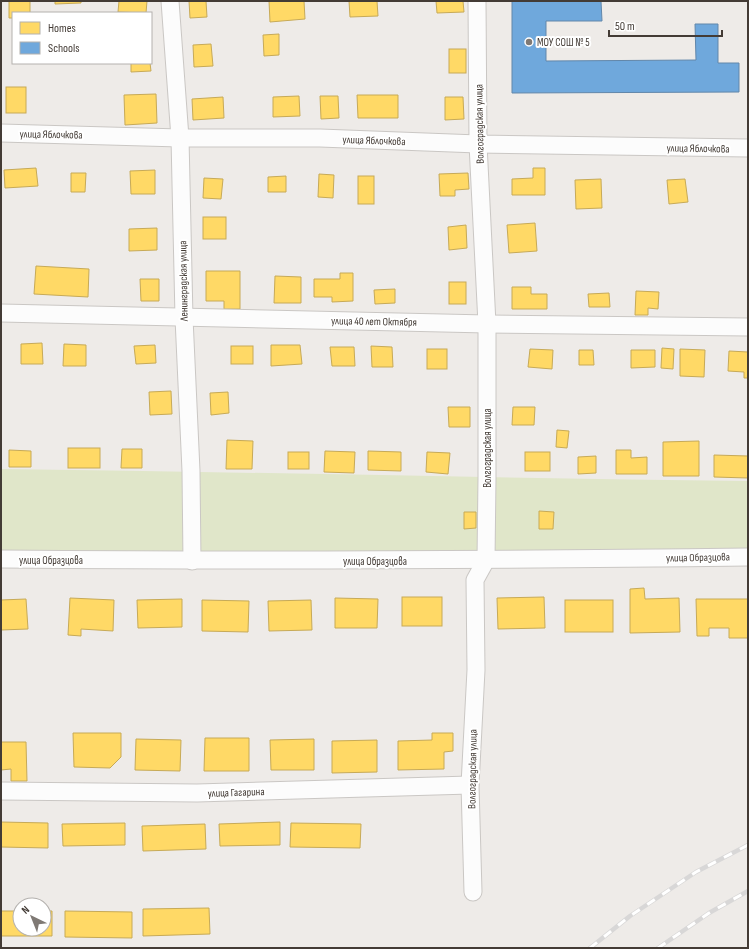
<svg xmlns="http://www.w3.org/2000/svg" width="749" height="949" viewBox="0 0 749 949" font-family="'Sofia Sans Condensed',sans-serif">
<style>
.green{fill:#e0e6c9}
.homes{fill:#ffd966;stroke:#c7aa57}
.schools{fill:#6fa8dc;stroke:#6287aa}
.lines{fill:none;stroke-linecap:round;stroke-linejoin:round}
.minor-casing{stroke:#cac7c4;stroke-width:19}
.minor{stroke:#fcfcfc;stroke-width:17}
.rail-casing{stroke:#d8d7d7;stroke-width:4.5}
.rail{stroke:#fff;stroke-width:3;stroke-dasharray:9;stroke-linecap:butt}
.poi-dot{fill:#7f7974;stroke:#fff;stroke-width:1.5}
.labels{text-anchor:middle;stroke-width:4;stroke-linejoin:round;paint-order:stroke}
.poi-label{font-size:11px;fill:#433b35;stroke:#fff;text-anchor:start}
.street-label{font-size:11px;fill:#433b35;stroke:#fff}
</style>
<rect width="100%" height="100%" fill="#eeebe8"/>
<path class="green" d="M1 469C250 472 499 478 748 481V557L1 559Z"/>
<g class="homes">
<polygon points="9,1 30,1 30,13 13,13 13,18 9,18"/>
<polygon points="55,1 81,1 81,3 55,4"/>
<polygon points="119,1 147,1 146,13 118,12"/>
<polygon points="189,1 206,1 207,17 190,18"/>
<polygon points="269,1 304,1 305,19 270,22"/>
<polygon points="349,1 377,1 378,16 350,17"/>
<polygon points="436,1 463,1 464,12 437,13"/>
<polygon points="279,34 279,55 264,56 263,35"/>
<polygon points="211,44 213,66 194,67 193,45"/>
<rect x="449" y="49" width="17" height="24"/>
<polygon points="131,63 150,63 151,71 131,72"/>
<rect x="6" y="87" width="20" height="26"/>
<polygon points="156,94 157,123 125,125 124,95"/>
<polygon points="357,95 398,95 398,118 358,118"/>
<polygon points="299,96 300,116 273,117 273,97"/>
<polygon points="320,96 338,96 339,118 321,119"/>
<polygon points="223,97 224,118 193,120 192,99"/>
<polygon points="445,97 463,97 464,119 445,120"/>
<polygon points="36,168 38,186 5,188 4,170"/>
<polygon points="533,168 545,168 545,195 512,195 512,179 533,178"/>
<polygon points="155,170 155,194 131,194 130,171"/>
<polygon points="71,173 86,173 85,192 71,192"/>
<polygon points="468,173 469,189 455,190 455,196 440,196 439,174"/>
<polygon points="319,174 334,175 333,198 318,197"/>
<polygon points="286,176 286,192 268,192 268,177"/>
<rect x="358" y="176" width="16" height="28"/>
<polygon points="204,178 223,179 221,199 203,198"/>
<polygon points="601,179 602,208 576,209 575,180"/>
<polygon points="685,179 688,202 669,204 667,180"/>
<rect x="203" y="217" width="23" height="22"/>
<polygon points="535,223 537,251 509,253 507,225"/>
<polygon points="466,225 467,248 449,250 448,227"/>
<polygon points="157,228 157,250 129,251 129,229"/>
<polygon points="36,266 89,269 88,297 34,294"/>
<polygon points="206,271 240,271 240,309 224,309 224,301 206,301"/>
<polygon points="340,273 353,273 353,301 332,302 332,297 314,297 314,279 340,279"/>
<polygon points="275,276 301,277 301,303 274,303"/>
<polygon points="140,279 159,279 159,301 141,301"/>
<rect x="449" y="282" width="17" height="22"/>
<polygon points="512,287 531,287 531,294 547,294 547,309 512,309"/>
<polygon points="395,289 395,303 375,304 374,290"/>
<polygon points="636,291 659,292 658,309 648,308 648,315 635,315"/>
<polygon points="609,293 610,307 589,307 588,294"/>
<polygon points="42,343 43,364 21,364 21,344"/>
<polygon points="64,344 86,345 86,366 63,366"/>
<polygon points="155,345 156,363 136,364 134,346"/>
<polygon points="271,345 300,345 302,364 271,366"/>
<rect x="231" y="346" width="22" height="18"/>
<polygon points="371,346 392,347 393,367 372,367"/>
<polygon points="330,347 354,347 355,366 332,366"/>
<polygon points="662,348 674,349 673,369 661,368"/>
<rect x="427" y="349" width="20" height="20"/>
<polygon points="530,349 553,350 552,369 528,367"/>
<polygon points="680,349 705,350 704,377 680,376"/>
<polygon points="579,350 593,350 594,365 579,365"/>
<polygon points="631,350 655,350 655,367 631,368"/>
<polygon points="729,351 748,352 748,378 744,378 744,372 728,371"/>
<polygon points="171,391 172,414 150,415 149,392"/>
<polygon points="228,392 229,413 211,415 210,393"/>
<polygon points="448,407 470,407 470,427 449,427"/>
<polygon points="513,407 535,407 534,425 512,425"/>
<polygon points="557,430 569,431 567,448 556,447"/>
<polygon points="227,440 253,441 252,469 226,469"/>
<polygon points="699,441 699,476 663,476 663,442"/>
<rect x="68" y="448" width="32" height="20"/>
<polygon points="122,449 142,449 142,468 121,468"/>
<polygon points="9,450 31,451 31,467 9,467"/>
<polygon points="616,450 631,450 631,458 647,457 647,474 616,474"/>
<polygon points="325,451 355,452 354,473 324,472"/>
<polygon points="368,451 401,452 401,471 368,470"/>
<rect x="288" y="452" width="21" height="17"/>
<polygon points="427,452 450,453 448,474 426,472"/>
<rect x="525" y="452" width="25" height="19"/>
<polygon points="714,455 748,456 748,478 714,477"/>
<polygon points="596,456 596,473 578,474 578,457"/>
<polygon points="539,511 554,512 553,529 539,529"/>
<polygon points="464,512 476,512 476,528 464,529"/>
<polygon points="644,588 645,599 679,598 680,632 630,633 630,589"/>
<rect x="402" y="597" width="40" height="29"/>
<polygon points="544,597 545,628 498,629 497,598"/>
<polygon points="70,598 114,600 113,631 81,629 81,636 68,635"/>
<polygon points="335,598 378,599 377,628 335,628"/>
<polygon points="26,599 28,629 1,630 1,600"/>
<polygon points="182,599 182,627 138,628 137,600"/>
<polygon points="696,599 748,599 748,638 729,638 729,628 709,628 709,636 697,636"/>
<polygon points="202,600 249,601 248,632 202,631"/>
<polygon points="311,600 312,630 269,631 268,601"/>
<rect x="565" y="600" width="48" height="32"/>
<polygon points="73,733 121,733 121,757 110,768 74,767"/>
<polygon points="432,733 453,733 453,751 444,752 444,769 398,770 398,741 432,740"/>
<polygon points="205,738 249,738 249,771 204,771"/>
<polygon points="136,739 181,740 180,771 135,770"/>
<polygon points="314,739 314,770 271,770 270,740"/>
<polygon points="377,740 377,772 332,773 332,741"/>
<polygon points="1,742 26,742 27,781 11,781 11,769 1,770"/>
<polygon points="1,822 48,823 48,848 1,847"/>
<polygon points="280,822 280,845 220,846 219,824"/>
<polygon points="125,823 125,845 63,846 62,824"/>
<polygon points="291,823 361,824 360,848 290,847"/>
<polygon points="205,824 206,849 143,851 142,826"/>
<polygon points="209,908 210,934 143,936 143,909"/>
<polygon points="1,911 20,911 20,929 44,929 44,911 52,911 52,936 1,936"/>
<polygon points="65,911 132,912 132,938 65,937"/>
</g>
<polygon class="schools" points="512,1 601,1 602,21 546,21 546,61 696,60 695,24 718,24 718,63 739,63 739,92 512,93"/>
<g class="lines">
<g class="minor-casing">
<g id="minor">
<polyline points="170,1 180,138 184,318 191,471 192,561"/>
<polyline points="1,133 180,138 320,138 478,144 748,148"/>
<polyline points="1,313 487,324 748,327"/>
<path d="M1 559C250 561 499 560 748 557"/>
<polyline points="1,791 197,793 470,785"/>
<polyline points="473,892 470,785 476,670 475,580 486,560 487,478 487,324 478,144 477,1"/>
</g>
</g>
<use href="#minor" class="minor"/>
<g class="rail-casing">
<g id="rail">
<polyline points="590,948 630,916 696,872 748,845"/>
<polyline points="658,948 709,913 748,891"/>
</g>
</g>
<use href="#rail" class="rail"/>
</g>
<circle class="poi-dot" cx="529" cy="42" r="4"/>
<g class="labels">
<g class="poi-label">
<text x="537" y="46">МОУ СОШ № 5</text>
</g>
<g class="street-label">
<text transform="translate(479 124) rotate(-91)" y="4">Волгоградская улица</text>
<text transform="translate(51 134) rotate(1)" y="4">улица Яблочкова</text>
<text transform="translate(374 140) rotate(2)" y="4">улица Яблочкова</text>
<text transform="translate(698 148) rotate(1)" y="4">улица Яблочкова</text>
<text transform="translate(183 281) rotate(-91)" y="4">Ленинградская улица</text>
<text transform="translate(374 321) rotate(1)" y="4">улица 40 лет Октября</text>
<text transform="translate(487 448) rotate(-90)" y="4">Волгоградская улица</text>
<text transform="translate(698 557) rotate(-1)" y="4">улица Образцова</text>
<text x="51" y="564">улица Образцова</text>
<text x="375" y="565">улица Образцова</text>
<text transform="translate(472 769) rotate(-89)" y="4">Волгоградская улица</text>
<text transform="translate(236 792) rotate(-2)" y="4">улица Гагарина</text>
</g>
</g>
<rect width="749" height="949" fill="none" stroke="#433b35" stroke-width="4"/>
<rect x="12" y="12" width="140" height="52" fill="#ffffff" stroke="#b4b1ae"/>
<rect x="20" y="22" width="20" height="12" fill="#ffd966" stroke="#b4b1ae"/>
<text x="48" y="32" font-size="12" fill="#433b35">Homes</text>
<rect x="20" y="42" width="20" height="12" fill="#6fa8dc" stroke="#b4b1ae"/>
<text x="48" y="52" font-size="12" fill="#433b35">Schools</text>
<g transform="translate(32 917) rotate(317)"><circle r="19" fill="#ffffff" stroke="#b4b1ae"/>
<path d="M0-3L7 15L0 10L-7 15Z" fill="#7f7974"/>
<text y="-6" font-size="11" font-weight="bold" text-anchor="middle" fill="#433b35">N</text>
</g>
<path d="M609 30v6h113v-6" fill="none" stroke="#433b35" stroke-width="2"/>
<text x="615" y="30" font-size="12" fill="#433b35" stroke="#ffffff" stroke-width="3" paint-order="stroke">50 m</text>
</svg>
